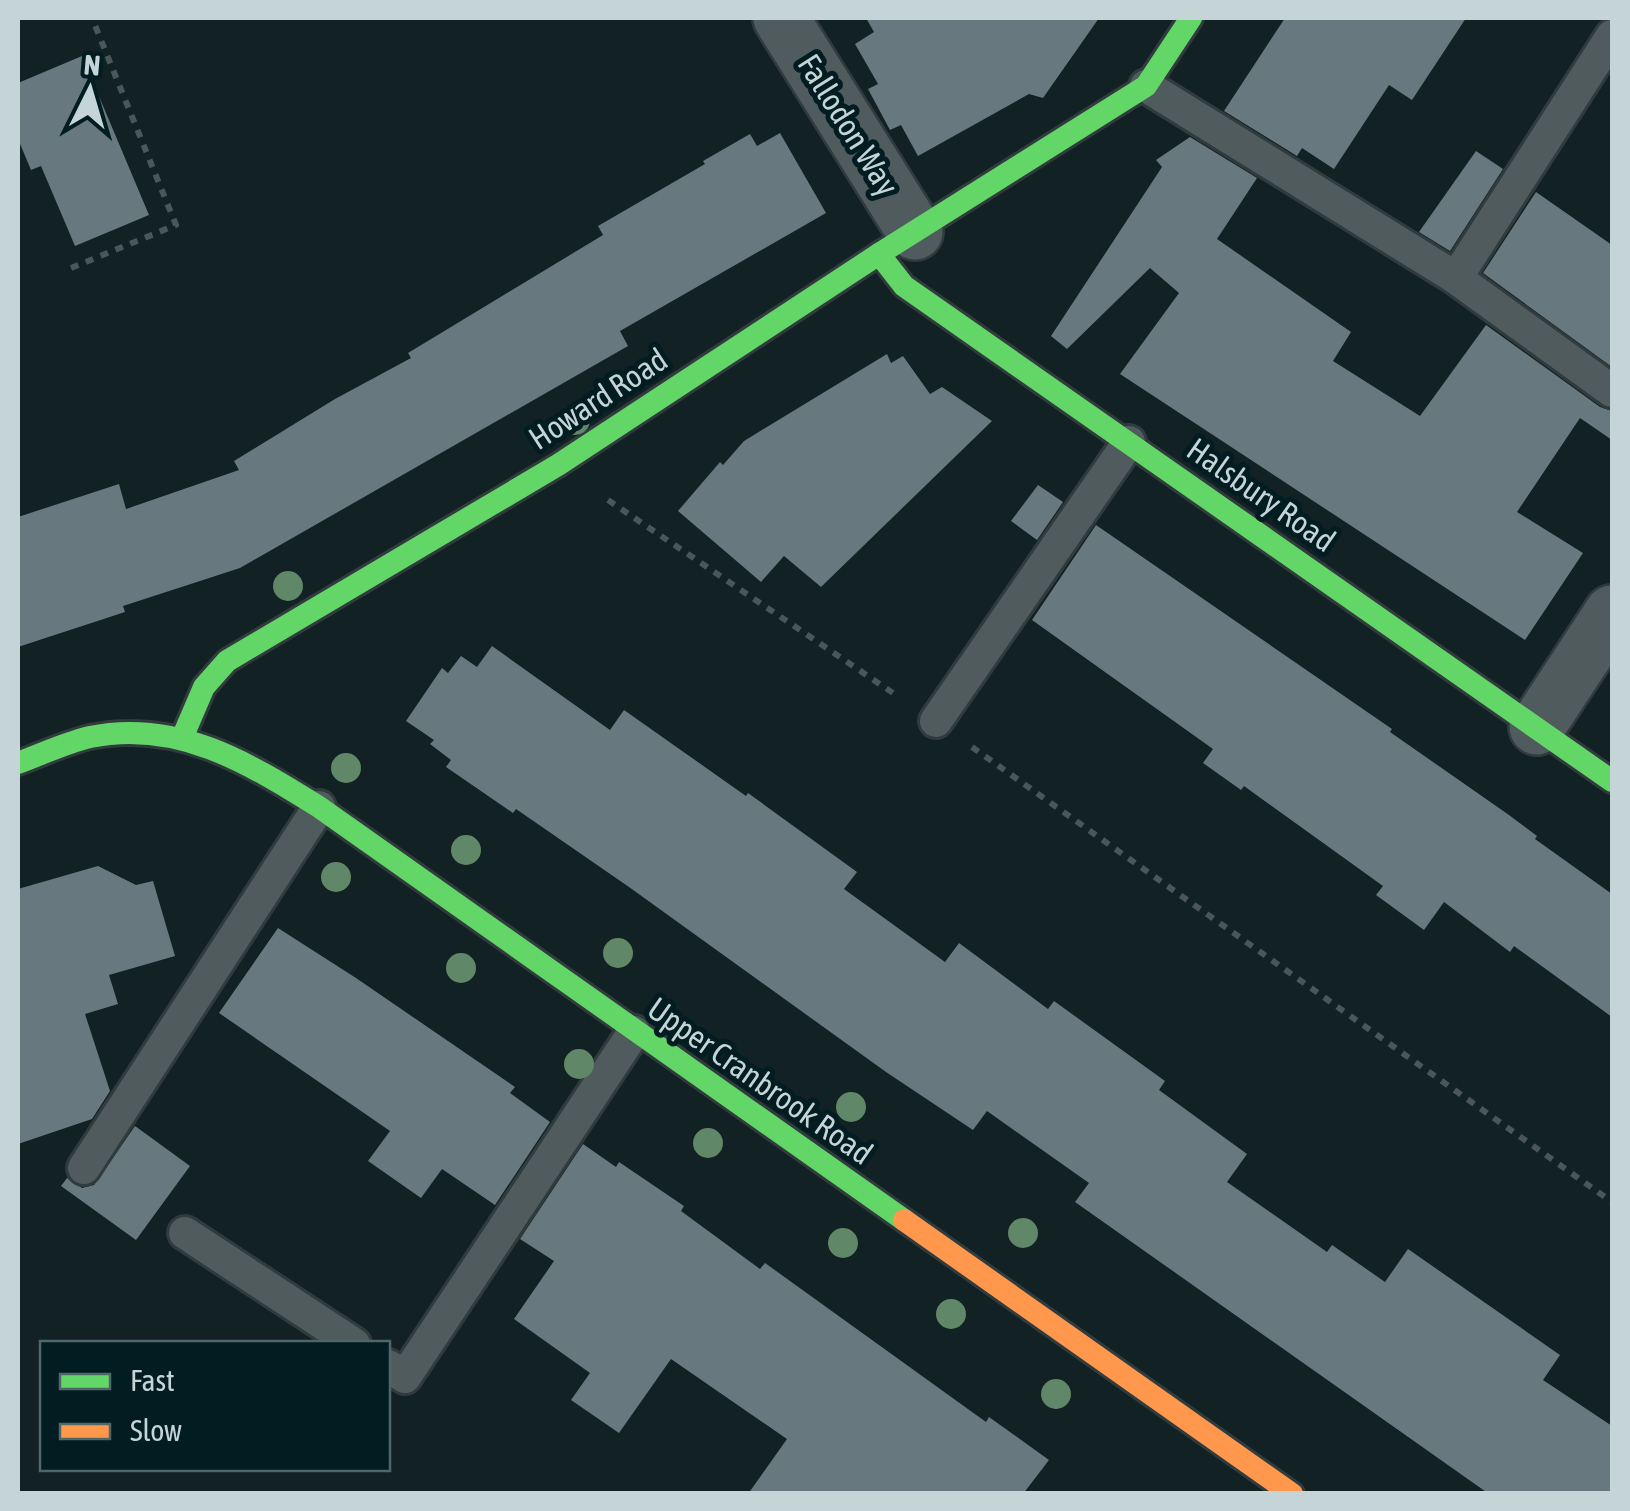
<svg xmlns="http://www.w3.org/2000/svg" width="1630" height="1511" viewBox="0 0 1630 1511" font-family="'Asap Condensed',sans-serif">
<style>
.building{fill:#68787f}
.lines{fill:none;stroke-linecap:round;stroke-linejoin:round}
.lane-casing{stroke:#303b3d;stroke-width:38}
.street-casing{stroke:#303b3d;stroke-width:60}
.fast-casing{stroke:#303b3d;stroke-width:28}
.slow-casing{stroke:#303b3d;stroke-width:28}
.path{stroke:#4b5658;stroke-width:6;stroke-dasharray:8 8;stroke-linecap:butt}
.lane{stroke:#505b5d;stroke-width:32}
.street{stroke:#505b5d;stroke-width:55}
.fast{stroke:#63d668;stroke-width:22}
.slow{stroke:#ff974d;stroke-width:22}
.tree{fill:#608768}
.labels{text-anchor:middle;stroke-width:10;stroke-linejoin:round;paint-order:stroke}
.street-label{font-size:32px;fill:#c5d5d7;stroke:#021d22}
</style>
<rect width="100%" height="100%" fill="#122123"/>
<g class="building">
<polygon points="866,18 1099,18 1043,98 1029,94 918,156 901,125 890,130 868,89 878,84 855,44 874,32"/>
<polygon points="1285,18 1466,18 1412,100 1389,85 1334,169 1302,148 1297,156 1224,111"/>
<polygon points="82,56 149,215 75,246 41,166 31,170 18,139 18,83"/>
<polygon points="780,133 826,213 620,331 628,346 240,568 123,606 125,612 18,647 18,517 119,484 126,509 239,470 234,461 335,399 411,358 408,353 603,235 598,226 705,164 703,161 750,134 757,146"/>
<polygon points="1190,137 1257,178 1217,239 1351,332 1333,361 1420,416 1486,325 1600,407 1612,411 1612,440 1580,418 1517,512 1583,553 1525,640 1120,374 1179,293 1150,268 1067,349 1051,336 1162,167 1156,160"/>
<polygon points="1476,151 1503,169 1450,251 1419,232"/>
<polygon points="1536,192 1612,245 1612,367 1483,273"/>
<polygon points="887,354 891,363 903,356 930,394 942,387 992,421 821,587 784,556 761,582 678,511 720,462 723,465 744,441"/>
<polygon points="1038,485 1063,502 1037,540 1011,521"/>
<polygon points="1096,525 1392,729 1390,732 1509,815 1537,836 1535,839 1612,894 1612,1017 1514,946 1510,952 1444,902 1424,930 1376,895 1383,886 1244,786 1241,790 1203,763 1213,749 1032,620"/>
<polygon points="492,646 610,730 624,710 746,796 748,793 857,872 844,889 945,962 959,943 1048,1009 1054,1001 1165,1081 1159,1090 1247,1154 1227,1182 1327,1252 1332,1245 1385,1282 1408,1249 1560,1355 1543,1380 1612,1426 1612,1494 1489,1494 1075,1202 1089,1183 987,1111 973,1130 886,1072 629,887 516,809 513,813 446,767 451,760 430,744 434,740 406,721 442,668 448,673 461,656 477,667"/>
<polygon points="98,866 136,885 153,881 175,956 109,975 118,1004 85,1014 110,1091 92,1119 18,1144 18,889"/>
<polygon points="278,928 356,978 515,1087 510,1093 550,1122 495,1205 442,1169 421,1198 368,1161 390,1131 219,1013"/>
<polygon points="135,1126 190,1166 136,1240 61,1186 67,1178 82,1188 94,1185"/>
<polygon points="583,1144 616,1167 619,1162 684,1206 681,1211 760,1269 765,1263 986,1422 989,1417 1049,1460 1023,1494 748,1494 787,1439 671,1359 619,1433 571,1400 590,1373 514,1319 554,1261 520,1239"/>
</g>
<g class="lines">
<g class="lane-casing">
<g id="lane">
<polyline points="1146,86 1456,278 1612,391"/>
<polyline points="1456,278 1612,36"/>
<polyline points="936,721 1129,442"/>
<polyline points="84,1168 319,807"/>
<polyline points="185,1233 354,1344"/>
<polyline points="388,1366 405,1377 634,1032"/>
</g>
</g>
<g class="street-casing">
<g id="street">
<polyline points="781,18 915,232"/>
<polyline points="1537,727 1612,613"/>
</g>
</g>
<g class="fast-casing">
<g id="fast">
<polyline points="879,254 904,286 1612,781"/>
<polyline points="183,736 204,687 227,661 558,465 879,254 1146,86 1191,18"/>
<path d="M18 763C42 754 65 743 90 737 178 719 248 763 319 807L904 1220"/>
</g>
</g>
<g class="slow-casing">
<polyline id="slow" points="904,1220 1292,1494"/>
</g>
<g class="path">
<polyline points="71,268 176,225 92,18"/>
<polyline points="608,500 896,695"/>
<polyline points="972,747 1612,1202"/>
</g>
<use href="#lane" class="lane"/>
<use href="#street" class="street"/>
<use href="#fast" class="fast"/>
<use href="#slow" class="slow"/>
</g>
<g class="tree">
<circle cx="575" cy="420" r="15"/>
<circle cx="288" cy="586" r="15"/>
<circle cx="346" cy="768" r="15"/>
<circle cx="466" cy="850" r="15"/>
<circle cx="336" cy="877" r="15"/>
<circle cx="618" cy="953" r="15"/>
<circle cx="461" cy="968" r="15"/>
<circle cx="579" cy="1064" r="15"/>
<circle cx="851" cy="1107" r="15"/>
<circle cx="708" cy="1143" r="15"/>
<circle cx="1023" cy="1233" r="15"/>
<circle cx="843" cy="1243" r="15"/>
<circle cx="951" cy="1314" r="15"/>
<circle cx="1056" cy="1394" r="15"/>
</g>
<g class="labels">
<g class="street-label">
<text transform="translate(848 125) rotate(58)" y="11">Fallodon Way</text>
<text transform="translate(598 399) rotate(-33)" y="11">Howard Road</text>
<text transform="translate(1261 495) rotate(35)" y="11">Halsbury Road</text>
<text transform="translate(760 1081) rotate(35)" y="11">Upper Cranbrook Road</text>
</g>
</g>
<rect width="1630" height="1511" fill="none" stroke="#c5d5d7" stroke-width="40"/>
<rect x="40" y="1341" width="350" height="130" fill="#021d22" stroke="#50676a" stroke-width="2.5"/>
<rect x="60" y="1374" width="50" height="15" fill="#63d668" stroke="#50676a" stroke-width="2.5"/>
<text x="130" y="1391" font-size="30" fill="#c5d5d7">Fast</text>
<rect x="60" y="1424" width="50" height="15" fill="#ff974d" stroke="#50676a" stroke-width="2.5"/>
<text x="130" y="1441" font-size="30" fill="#c5d5d7">Slow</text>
<g transform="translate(90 90) rotate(5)" stroke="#021d22" stroke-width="8" paint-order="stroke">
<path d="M0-8L18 38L0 25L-18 38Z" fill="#c5d5d7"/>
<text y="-15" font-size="28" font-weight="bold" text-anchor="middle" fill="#c5d5d7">N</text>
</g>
</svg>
